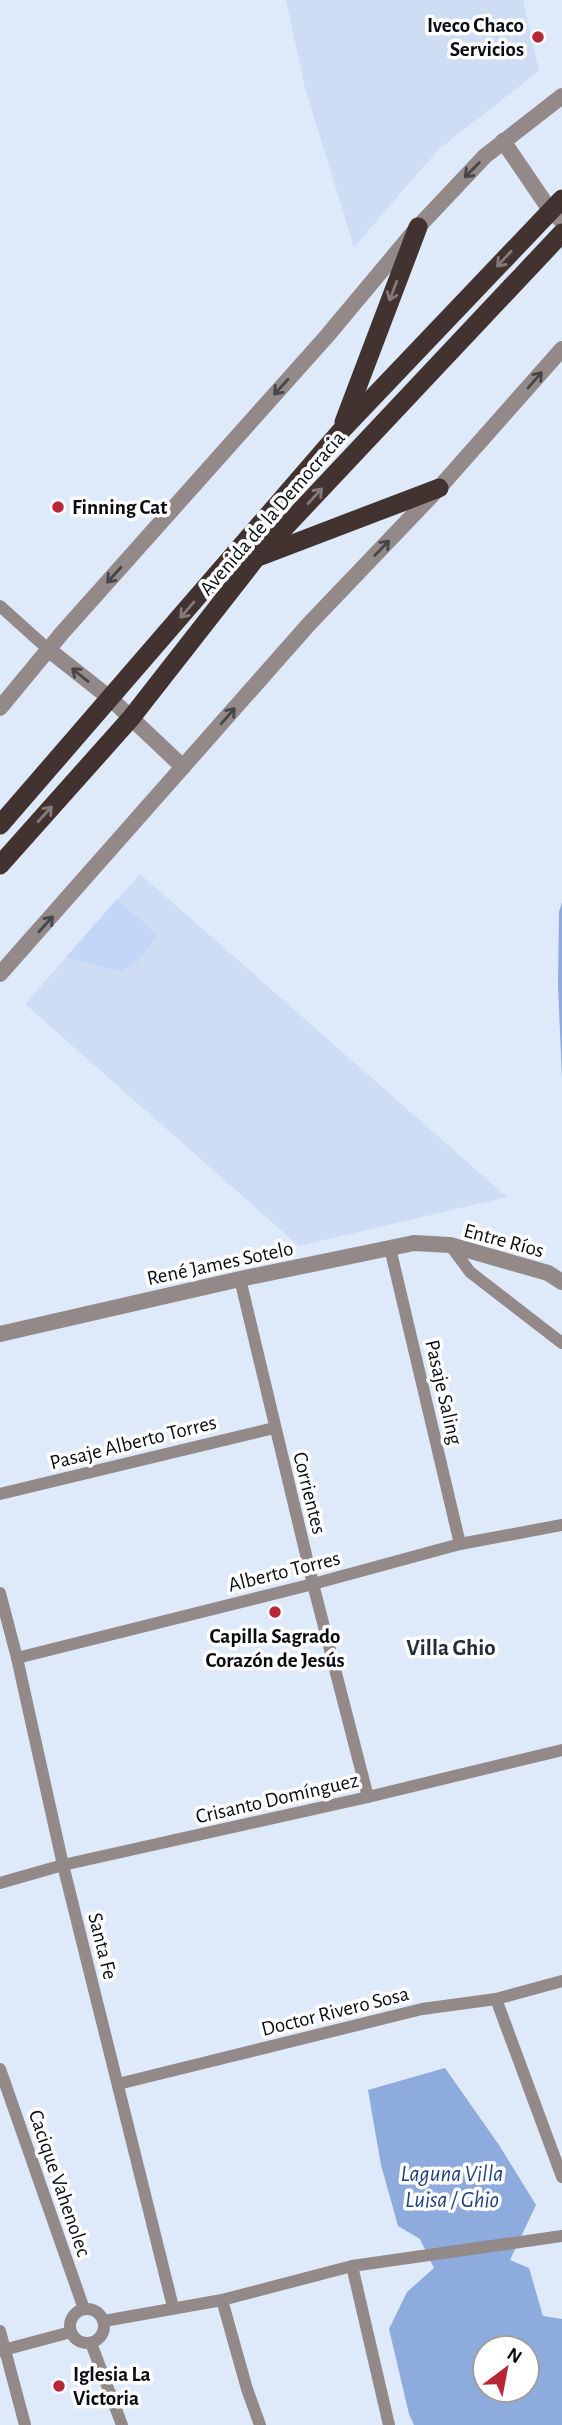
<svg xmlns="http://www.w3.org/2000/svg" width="562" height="2425" viewBox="0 0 562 2425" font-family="'Alegreya Sans',sans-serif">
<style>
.built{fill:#cfddf4}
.green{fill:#c3d6f8}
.water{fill:#8eabdd;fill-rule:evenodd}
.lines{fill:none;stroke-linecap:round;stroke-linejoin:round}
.minor{stroke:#938989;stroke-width:12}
.tertiary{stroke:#938989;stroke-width:16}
.trunk{stroke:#423230;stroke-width:19}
.oneway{stroke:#474548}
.oneway2{stroke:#847a78}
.poi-dot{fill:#b82736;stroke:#fff;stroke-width:2.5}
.labels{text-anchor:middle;stroke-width:7;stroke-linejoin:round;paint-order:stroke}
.poi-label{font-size:21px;font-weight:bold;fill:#090d12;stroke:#fff;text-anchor:start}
.street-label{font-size:21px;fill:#090d12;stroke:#fff}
.neighbourhood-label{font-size:23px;font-weight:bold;fill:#242c39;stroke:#fff}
.water-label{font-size:23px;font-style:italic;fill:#1d407c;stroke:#fff}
</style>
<rect width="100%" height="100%" fill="#dee9fa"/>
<g class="built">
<polygon points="286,0 523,0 539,71 439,149 354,247 305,88"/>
<polygon points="140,874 507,1197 299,1246 25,1004"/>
</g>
<polygon class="green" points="117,899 157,935 136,964 119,971 66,957"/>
<g class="water">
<polygon points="562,902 562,1079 558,985 559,912"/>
<path d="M445 2068 499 2145 536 2205 510 2260 529 2268 543 2316 562 2319V2425H414L409 2414 389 2329 407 2292 434 2268 420 2239 398 2226 381 2165 368 2090ZM485 2348H527V2390H485Z"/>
</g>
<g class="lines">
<g class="minor">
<polyline points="0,606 49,650"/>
<polyline points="450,1245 470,1272 562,1343"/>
<polyline points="390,1248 460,1544"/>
<polyline points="240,1279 313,1584 368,1797"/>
<polyline points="0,1494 274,1428"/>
<polyline points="0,1593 17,1658 63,1865 173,2307"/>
<polyline points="17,1658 313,1584 460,1544 562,1525"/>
<polyline points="0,1883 63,1865 368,1797 562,1750"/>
<polyline points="496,1999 562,2177"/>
<polyline points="0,2069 84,2309"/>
<polyline points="118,2084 422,2009 496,1999 562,1981"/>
<polyline points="352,2266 389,2425"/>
<polyline points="222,2300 247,2389 260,2425"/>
<circle cx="87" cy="2326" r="17"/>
<polyline points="104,2321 222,2300 352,2266 562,2236"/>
<polyline points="0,2331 25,2425"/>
<polyline points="91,2343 122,2425"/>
<polyline points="0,2351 71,2332"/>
</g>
<g class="tertiary">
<polyline points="503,141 550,210 562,221"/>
<polyline points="49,650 111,699 183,767"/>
<polyline points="0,708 62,633 327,336 418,227 485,156 562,96"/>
<polyline points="0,974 309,624 439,488 562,349"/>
<polyline points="0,1334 240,1279 414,1243 450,1245 548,1273 562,1282"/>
</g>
<g class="trunk">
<polyline points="344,422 418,227"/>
<polyline points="261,556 439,488"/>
<polyline points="0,825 340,432 562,199"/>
<polyline points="0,865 131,718 256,558 562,233"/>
</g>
</g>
<defs><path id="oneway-shaft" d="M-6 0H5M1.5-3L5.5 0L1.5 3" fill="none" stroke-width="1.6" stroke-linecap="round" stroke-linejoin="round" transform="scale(1.75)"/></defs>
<g class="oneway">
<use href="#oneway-shaft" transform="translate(472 170) rotate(135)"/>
<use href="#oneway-shaft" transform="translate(535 380) rotate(-49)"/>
<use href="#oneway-shaft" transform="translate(281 387) rotate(132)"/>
<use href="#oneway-shaft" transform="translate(382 548) rotate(-46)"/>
<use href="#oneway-shaft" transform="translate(114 575) rotate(132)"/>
<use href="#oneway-shaft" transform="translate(80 675) rotate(-141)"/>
<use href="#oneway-shaft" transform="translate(228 716) rotate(-49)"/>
<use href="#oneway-shaft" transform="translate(46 924) rotate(-48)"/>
</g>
<g class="oneway2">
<use href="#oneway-shaft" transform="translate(504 259) rotate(133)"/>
<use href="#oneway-shaft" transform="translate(393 291) rotate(111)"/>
<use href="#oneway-shaft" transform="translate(315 496) rotate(-47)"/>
<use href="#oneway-shaft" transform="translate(187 610) rotate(131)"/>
<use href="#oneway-shaft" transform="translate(45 814) rotate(-48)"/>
</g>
<g class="poi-dot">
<circle cx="538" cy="37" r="7"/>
<circle cx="58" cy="507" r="7"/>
<circle cx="275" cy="1612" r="7"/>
<circle cx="59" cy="2386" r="7"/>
</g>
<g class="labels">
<g class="poi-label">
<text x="524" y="32" text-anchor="end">Iveco Chaco<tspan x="524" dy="24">Servicios</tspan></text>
<text x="72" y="514">Finning Cat</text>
<text x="275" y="1643" text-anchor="middle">Capilla Sagrado<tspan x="275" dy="24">Corazón de Jesús</tspan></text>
<text x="73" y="2381">Iglesia La<tspan x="73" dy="24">Victoria</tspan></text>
</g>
<g class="street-label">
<text transform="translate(272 513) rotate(-49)" y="7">Avenida de la Democracia</text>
<text transform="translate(504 1240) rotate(15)" y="7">Entre Ríos</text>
<text transform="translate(220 1263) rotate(-12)" y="7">René James Sotelo</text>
<text transform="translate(444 1392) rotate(77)" y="7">Pasaje Saling</text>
<text transform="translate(133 1442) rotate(-14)" y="7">Pasaje Alberto Torres</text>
<text transform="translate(310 1493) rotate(76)" y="7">Corrientes</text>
<text transform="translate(284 1571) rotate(-14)" y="7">Alberto Torres</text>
<text transform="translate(277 1798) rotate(-13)" y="7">Crisanto Domínguez</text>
<text transform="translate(103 1946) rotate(76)" y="7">Santa Fe</text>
<text transform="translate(335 2011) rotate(-14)" y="7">Doctor Rivero Sosa</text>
<text transform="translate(60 2183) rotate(71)" y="7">Cacique Vahenolec</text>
</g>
<g class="neighbourhood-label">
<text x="451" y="1655">Villa Ghio</text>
</g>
<g class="water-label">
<text x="452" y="2181">Laguna Villa<tspan x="452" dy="26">Luisa / Ghio</tspan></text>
</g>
</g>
<g transform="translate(506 2369) rotate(32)"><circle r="33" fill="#ffffff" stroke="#9d9ea0" stroke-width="2"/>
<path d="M0-5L12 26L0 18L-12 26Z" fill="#b82736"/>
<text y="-10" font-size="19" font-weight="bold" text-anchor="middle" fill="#090d12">N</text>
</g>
</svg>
